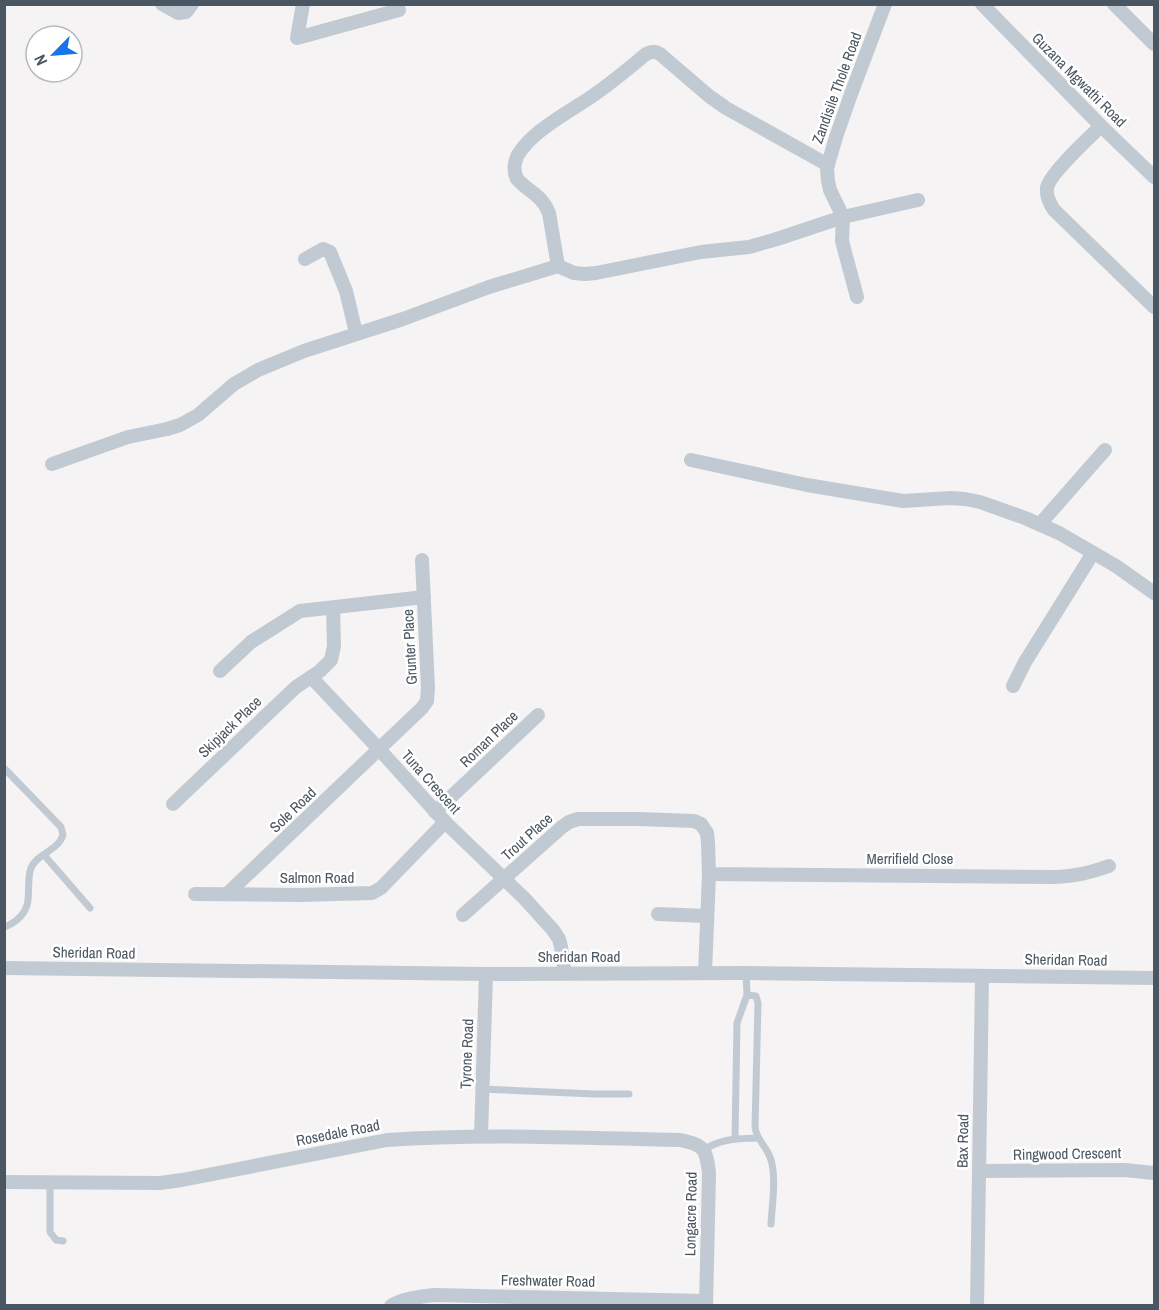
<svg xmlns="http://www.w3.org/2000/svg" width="1159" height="1310" viewBox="0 0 1159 1310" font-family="'Archivo Narrow',sans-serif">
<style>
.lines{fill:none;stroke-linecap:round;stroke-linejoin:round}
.service{stroke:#c1cad2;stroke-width:7}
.minor{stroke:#c1cad2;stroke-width:14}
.labels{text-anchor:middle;stroke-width:5;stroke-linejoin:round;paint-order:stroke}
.street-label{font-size:15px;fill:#4a5661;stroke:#fff}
</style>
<rect width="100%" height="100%" fill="#f5f3f3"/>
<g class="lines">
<g class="service">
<path d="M4 768 61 827 63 835C58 851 36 854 31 868 25 885 34 903 20 917 15 922 11 925 4 927"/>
<polyline points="44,855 90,908"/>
<path d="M747 995 756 996 758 1003 755 1127C756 1139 766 1146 770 1157 777 1175 772 1205 771 1224"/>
<polyline points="482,1089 594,1094 629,1094"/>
<polyline points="735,1139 737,1023 747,995 746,973"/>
<path d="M704 1150C721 1138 738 1139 758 1138"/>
<polyline points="50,1183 50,1232 56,1240 63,1241"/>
</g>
<g class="minor">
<polyline points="162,4 178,13 186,12 192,4"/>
<polyline points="303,4 297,38 399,10"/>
<polyline points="982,4 1101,126 1154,177"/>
<polyline points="1114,4 1154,44"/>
<path d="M1101 126C1090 137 1049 174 1047 188 1046 196 1050 204 1054 210L1154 307"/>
<polyline points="305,259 323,249 330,252 346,291 356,333"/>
<path d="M558 266 549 213C541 194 530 193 517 179 512 169 515 157 522 149 536 130 568 112 588 99 609 85 627 70 646 54 652 51 655 51 660 54L709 96 726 108 828 165"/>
<polyline points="857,297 842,241 843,217 830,190 828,181 827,168 836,137 851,94 885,4"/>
<polyline points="691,460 807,485 903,501 950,498 965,499 980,502 1025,518 1059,533 1116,566 1154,593"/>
<polyline points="52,464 128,437 167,429 180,425 198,415 234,384 258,370 304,351 403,319 489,287 558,266 574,273 585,274 596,273 701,252 749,247 777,239 843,217 918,200"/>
<polyline points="1040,524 1105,450"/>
<polyline points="220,671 251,642 300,611 424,597"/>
<polyline points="311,677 379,749 445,822 524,898 553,930 559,939 561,947 565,973"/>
<polyline points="1013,686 1025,662 1093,553"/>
<polyline points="173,804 296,687 320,671 331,660 334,646 333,608"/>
<polyline points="435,812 538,715"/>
<polyline points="228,893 422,708 427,701 428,688 422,560"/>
<polyline points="195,894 300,895 372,893 381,888 445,822"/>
<polyline points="658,914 706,916"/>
<path d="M463 915 562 827 569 822 578 819H639L694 821 701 824 707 833 708 843 709 874 1054 877C1076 876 1089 873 1109 866"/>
<polyline points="4,968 486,974 746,973 1154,978"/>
<polyline points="705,973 709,874"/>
<polyline points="481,1136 486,974"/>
<polyline points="979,1171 1125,1170 1154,1173"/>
<path d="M4 1182 160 1183 182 1180 387 1140C484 1133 582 1138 680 1140 704 1145 706 1148 709 1173L706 1306"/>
<path d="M391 1306C404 1298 419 1297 434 1295L706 1301"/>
<polyline points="977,1306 982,976"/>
</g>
</g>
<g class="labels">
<g class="street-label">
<text transform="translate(1079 80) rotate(45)" y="5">Guzana Mgwathi Road</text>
<text transform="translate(837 88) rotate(-70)" y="5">Zandisile Thole Road</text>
<text transform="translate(410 647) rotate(-93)" y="5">Grunter Place</text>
<text transform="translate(230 727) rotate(-44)" y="5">Skipjack Place</text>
<text transform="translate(489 739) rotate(-44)" y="5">Roman Place</text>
<text transform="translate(431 782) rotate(48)" y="5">Tuna Crescent</text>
<text transform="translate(293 810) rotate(-44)" y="5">Sole Road</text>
<text transform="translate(527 837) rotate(-42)" y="5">Trout Place</text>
<text x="910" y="864">Merrifield Close</text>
<text x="317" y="883">Salmon Road</text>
<text transform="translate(94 953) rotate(1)" y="5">Sheridan Road</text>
<text x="579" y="962">Sheridan Road</text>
<text transform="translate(1066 960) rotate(1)" y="5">Sheridan Road</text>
<text transform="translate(467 1054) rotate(-88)" y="5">Tyrone Road</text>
<text transform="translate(338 1133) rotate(-11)" y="5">Rosedale Road</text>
<text transform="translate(963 1141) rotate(-89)" y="5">Bax Road</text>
<text transform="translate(1067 1154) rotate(-1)" y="5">Ringwood Crescent</text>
<text transform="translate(691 1214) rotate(-89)" y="5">Longacre Road</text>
<text transform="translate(548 1281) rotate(1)" y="5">Freshwater Road</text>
</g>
</g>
<rect width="1159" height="1310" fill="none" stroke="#4a5661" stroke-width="12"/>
<g transform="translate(54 54) rotate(245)"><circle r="28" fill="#ffffff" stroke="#b7bbc0" stroke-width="1.5"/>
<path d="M0-4.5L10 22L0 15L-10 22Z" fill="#1a73e8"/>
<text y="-9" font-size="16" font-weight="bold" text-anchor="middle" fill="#4a5661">N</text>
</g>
</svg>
